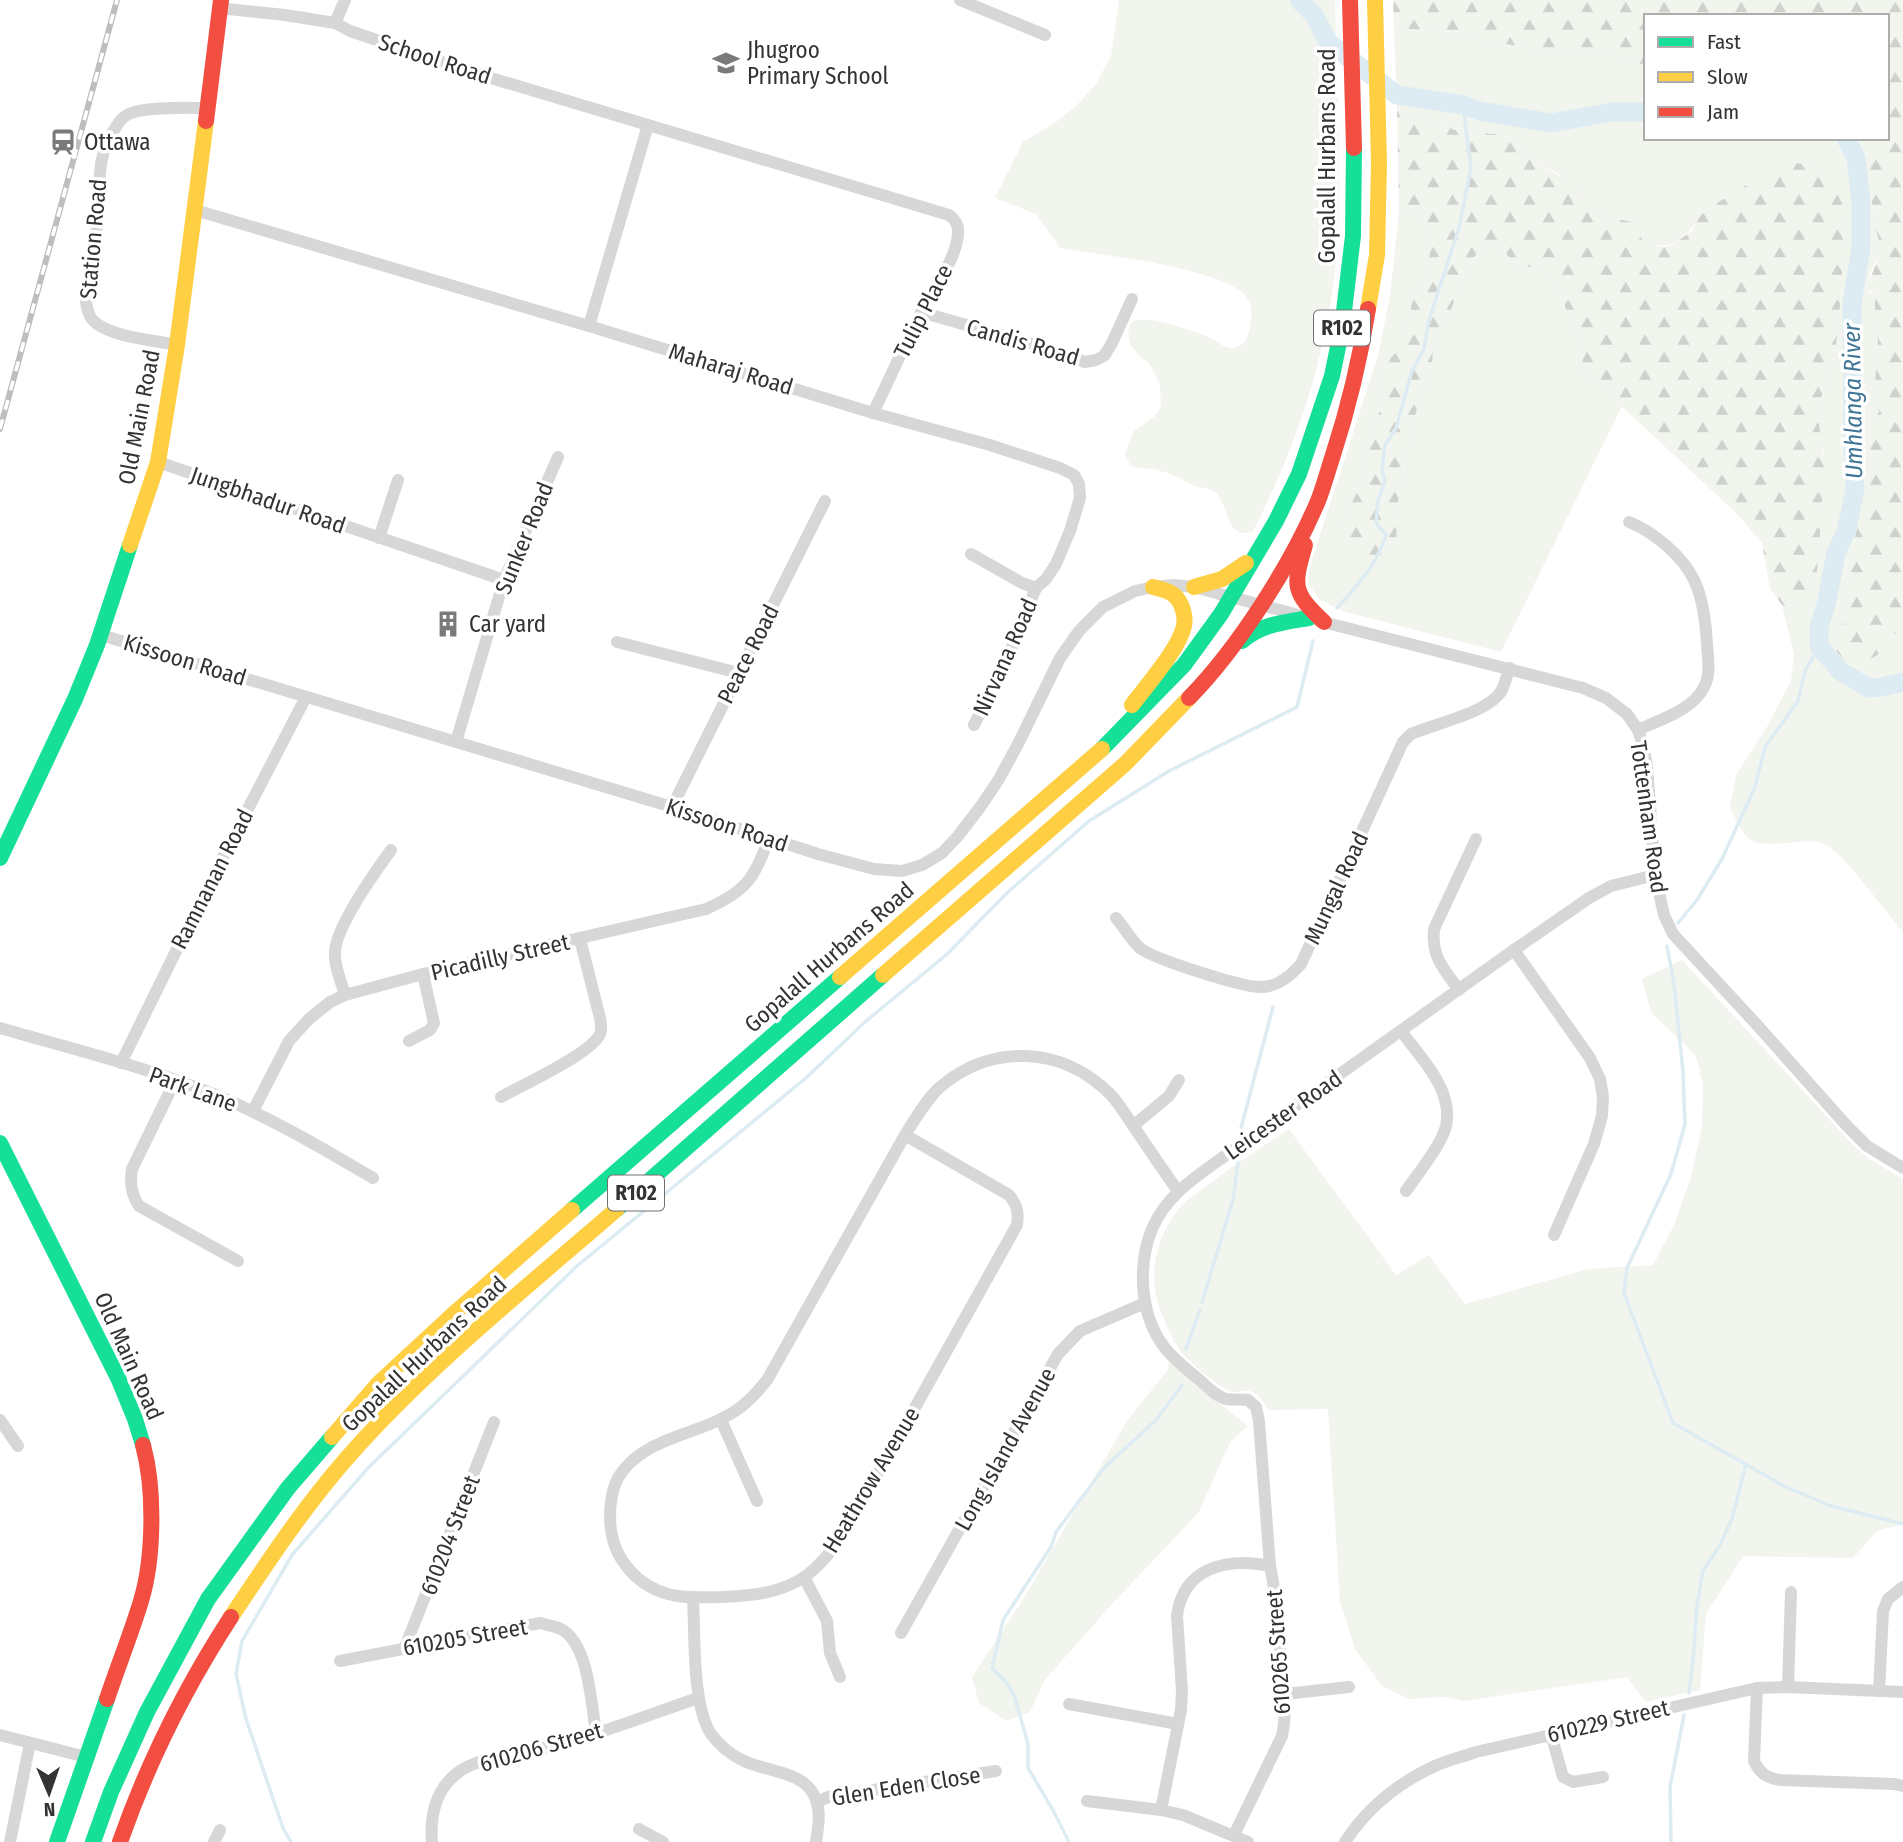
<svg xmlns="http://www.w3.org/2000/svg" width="1903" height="1842" viewBox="0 0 1903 1842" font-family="'Fira Sans Condensed',sans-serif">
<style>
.green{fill:#f1f5ed}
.forest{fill:url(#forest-firs)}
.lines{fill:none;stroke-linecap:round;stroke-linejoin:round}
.stream{stroke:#ddebf3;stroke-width:3.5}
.river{stroke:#ddebf3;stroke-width:19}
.street{stroke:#d7d7d7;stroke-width:12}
.fast{stroke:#16e098;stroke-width:16}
.slow{stroke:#ffcf43;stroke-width:16}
.jam{stroke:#f24e42;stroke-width:16}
.rail-casing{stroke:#bebebe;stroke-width:6}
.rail{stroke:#fff;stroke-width:3.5;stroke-dasharray:10;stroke-linecap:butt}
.labels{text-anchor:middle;stroke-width:7;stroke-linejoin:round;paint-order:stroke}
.shield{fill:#fff;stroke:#707070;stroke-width:2}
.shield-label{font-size:21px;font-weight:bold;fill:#333}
.poi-label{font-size:23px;fill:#333;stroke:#fff;text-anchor:start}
.street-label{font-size:23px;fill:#333;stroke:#fff}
.water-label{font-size:24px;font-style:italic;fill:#3f7597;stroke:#fff}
</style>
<defs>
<pattern id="forest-firs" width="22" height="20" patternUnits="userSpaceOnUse" patternTransform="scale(1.75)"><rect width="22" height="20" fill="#f1f5ed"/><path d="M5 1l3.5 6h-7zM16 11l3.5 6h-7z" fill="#cfd2cc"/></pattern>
</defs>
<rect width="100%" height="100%" fill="#fff"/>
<g class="green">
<path d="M1119 0H1335C1336 48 1338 96 1339 144 1339 184 1340 223 1336 262 1326 357 1297 446 1253 531 1226 542 1229 505 1216 493 1211 488 1202 488 1195 486 1187 483 1179 477 1170 474 1158 469 1145 468 1132 467L1126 458 1125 453 1134 431 1154 417 1161 407 1160 384 1149 363 1140 357 1130 344 1128 333 1131 322C1148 314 1190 330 1208 337 1218 341 1226 351 1237 347 1247 344 1249 334 1250 325 1252 315 1253 303 1245 295 1218 267 1101 255 1060 248L1036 214 995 198 1023 142 1056 122 1075 107 1096 84 1111 56Z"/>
<path d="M1394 28 1442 31 1481 40 1536 49 1613 55 1640 64 1646 63V138H1863C1872 163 1870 189 1873 215 1875 226 1879 237 1879 248 1879 258 1873 265 1870 274 1869 279 1870 286 1869 291L1875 296V322L1878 338 1875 384 1879 412 1871 426 1870 449 1874 459V465L1860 489 1862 512 1847 564 1849 575 1845 594 1847 614 1834 639 1901 633 1903 629V931C1884 912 1842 847 1819 842 1800 838 1759 852 1746 836 1739 828 1735 816 1730 808L1736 775 1767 727 1791 681 1794 654 1782 605 1787 607H1799L1811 595 1816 579 1820 544V509L1823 497 1824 451 1819 434 1816 406 1826 388 1835 355 1842 286 1844 208 1821 170 1806 164 1794 163 1699 217C1689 236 1667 256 1644 240 1639 236 1635 228 1632 222L1600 215 1590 210 1585 204 1579 191 1557 173 1535 162 1515 140 1497 134 1461 132 1433 121 1415 118 1397 108Z"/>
<path d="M1414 209 1420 214 1430 235 1431 248 1424 281 1412 299 1410 318 1403 327 1401 348 1386 363 1383 370 1384 402 1370 432 1362 482 1345 517 1343 524 1396 545 1399 486 1421 391 1431 373 1434 340 1439 328 1450 312 1470 262C1488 239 1500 243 1515 265L1537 268 1549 279 1558 290 1581 344 1583 369 1589 375 1610 387 1616 401 1622 406 1501 652 1346 612 1320 600 1309 585V569L1378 356 1390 296 1399 213Z"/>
<path d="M1682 960 1854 1146 1868 1158 1903 1179V1524L1877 1531 1853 1558 1743 1556 1706 1614 1700 1690 1646 1702 1627 1677 1464 1701 1444 1697 1409 1699 1382 1686 1355 1649 1340 1601 1328 1409 1269 1410C1264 1404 1258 1393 1250 1391 1242 1389 1237 1394 1229 1391 1216 1384 1202 1373 1191 1362 1174 1346 1170 1333 1161 1312 1146 1275 1157 1232 1184 1203 1190 1197 1198 1192 1205 1187 1232 1166 1260 1148 1289 1129L1396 1275 1429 1255 1465 1304 1588 1269 1653 1265 1674 1225 1691 1177 1702 1127 1703 1084 1696 1056 1651 1012 1642 979Z"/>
<polygon points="1169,1361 1195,1384 1248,1426 1230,1442 1199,1512 1112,1604 1044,1681 1030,1712 1006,1721 979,1703 972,1677 1024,1598 1127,1421 1168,1369"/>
</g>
<g class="forest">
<path d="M1393 0H1903V629L1901 633 1885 635 1879 654 1859 665 1844 660 1836 651 1834 639 1847 614 1845 594 1849 575 1847 564 1862 512 1860 489 1874 465V459L1870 449 1869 437 1871 426 1879 412 1875 384 1878 338 1875 322V296L1868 287C1870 276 1876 267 1878 256 1882 242 1874 227 1873 213 1870 188 1871 162 1863 138H1887V16H1646V63L1640 64 1613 55 1536 49 1481 40 1442 31 1394 28Z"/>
<path d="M1397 108 1415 118 1433 121 1460 132 1497 134 1515 140 1535 162 1574 184 1590 210 1600 215 1632 222 1642 239 1656 246 1664 247 1672 245 1692 231 1699 217 1709 208 1777 166 1794 163 1806 164 1821 170 1830 178 1844 208 1842 286 1835 355 1826 388 1816 406 1826 469 1823 497 1820 509V544L1816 579 1811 595 1804 604 1799 607H1787L1782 605 1770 589 1762 543 1736 513 1616 401 1610 387 1589 375 1583 369 1581 344 1558 290 1549 279 1537 268 1515 265C1500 243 1488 239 1470 262L1450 312 1439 328 1434 340 1431 373 1421 391 1399 486 1396 545C1389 561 1384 564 1367 569L1353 561 1347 552 1343 524 1345 517 1362 482 1370 432 1384 402 1383 370 1386 363 1400 348 1403 327 1410 318 1412 299 1424 281 1431 248 1430 235 1420 214 1413 209 1399 213Z"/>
</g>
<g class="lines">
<g class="stream">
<path d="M1337 608C1358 584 1376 567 1386 535L1376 523 1378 501 1385 481 1382 471 1385 445 1396 428 1412 371 1424 349 1429 320 1459 228 1471 168 1463 105"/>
<polyline points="1678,923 1697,900 1722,859 1755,787 1765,747 1798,701 1805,671 1819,646"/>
<polyline points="1667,946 1674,983 1683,1072 1685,1124 1671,1174 1627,1268 1624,1293 1673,1423 1784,1486 1831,1506 1903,1524"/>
<polyline points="1241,1128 1273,1007"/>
<polyline points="1202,1302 1233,1200 1238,1162"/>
<polyline points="1186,1349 1200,1310"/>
<polyline points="1689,1693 1693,1661 1697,1605 1703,1571 1720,1545 1732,1519 1746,1464"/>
<polyline points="291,1842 283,1828 246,1719 236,1674 242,1641 292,1555 368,1468 577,1266 806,1078 865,1022 946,955 1008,892 1089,821 1169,771 1297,707 1313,641"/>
<polyline points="1069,1842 1053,1810 1028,1768 1028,1744 1014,1695 1007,1683 992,1668 1003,1620 1051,1547 1056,1532 1104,1468 1156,1420 1182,1385"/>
<polyline points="1671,1842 1670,1787 1684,1715"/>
</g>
<g class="river">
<polyline points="1299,0 1314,15 1328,42 1397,95 1463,105 1480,111 1551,123 1612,112 1646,112"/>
<polyline points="1846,138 1856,158 1861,202 1861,248 1852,303 1853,446 1855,490 1846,532 1836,553 1826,605 1819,626 1819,646 1840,671 1869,688 1882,687 1903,682"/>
</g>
<g class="street">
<polyline points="960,0 1045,35"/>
<path d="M219 8 285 15 335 23 350 31 471 72 949 215C956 220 959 226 958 234 956 261 932 290 921 313 904 346 889 380 873 413"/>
<polyline points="335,23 345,0"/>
<polyline points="195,210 589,326 873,413 990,445 1060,468 1074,475 1079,484 1080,498 1070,531 1056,564 1046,579 1036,588 1022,583 971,554"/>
<polyline points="921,312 1046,348 1085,362 1096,360 1104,356 1112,343 1132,299"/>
<polyline points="589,326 648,125"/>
<path d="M177 345C154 340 105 337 91 318 88 313 87 308 86 302 90 273 96 244 98 216 101 182 95 157 116 127 119 122 121 118 127 115 143 106 188 108 207 108"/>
<polyline points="158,462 504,580"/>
<path d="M1629 522C1654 532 1684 557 1695 582 1703 600 1706 625 1707 645 1708 659 1711 674 1704 687 1693 710 1659 720 1638 730"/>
<polyline points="379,538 398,480"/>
<polyline points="1319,621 1583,688 1606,698 1627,714 1638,730 1643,745 1647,766 1655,875 1664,915 1673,934 1758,1026 1847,1126 1867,1146 1903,1168"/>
<polyline points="101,635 672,807 818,854 874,869 902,871 922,865 942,853 958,836 981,806 999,779 1018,744 1060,658 1079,631 1103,607 1135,591 1153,587 1173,585 1194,587 1302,616"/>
<polyline points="617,642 739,673"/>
<polyline points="974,725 1009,654 1036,588"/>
<polyline points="456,742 504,580 558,457"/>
<polyline points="672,807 825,501"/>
<path d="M1116 918C1124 927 1131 940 1140 948 1153 959 1242 987 1260 987 1278 987 1290 976 1301 964L1403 742 1411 734C1436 723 1489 713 1502 690 1505 683 1507 675 1510 668"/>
<polyline points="1514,950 1590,1058 1600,1079 1603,1097 1602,1116 1594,1144 1554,1235"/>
<path d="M1459 990C1444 969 1431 957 1434 929L1476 839"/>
<path d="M345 995C341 981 334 966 335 952 336 926 375 872 391 850"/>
<path d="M0 1028C72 1049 147 1067 216 1095 271 1118 322 1148 373 1178"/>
<path d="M1401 1031C1420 1057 1454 1090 1446 1126 1442 1144 1417 1175 1406 1191"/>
<polyline points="409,1041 430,1030 434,1023 423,974"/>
<polyline points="121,1063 209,884 306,697"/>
<path d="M175 1081 132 1169C130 1184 131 1193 139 1206L238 1261"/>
<path d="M501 1097C522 1085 591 1054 600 1034 602 1029 601 1023 600 1018L580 939"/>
<path d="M253 1111 289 1041 309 1019 330 1002 345 995 423 974 706 909C747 891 753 879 769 839"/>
<polyline points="1133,1126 1169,1096 1179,1080"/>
<path d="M905 1135 1009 1195C1017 1205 1019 1212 1017 1225L846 1531C833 1548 821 1566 803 1578 777 1594 750 1596 721 1597 703 1597 685 1599 668 1594 638 1586 615 1560 611 1530 609 1514 610 1493 618 1478 639 1441 689 1436 723 1418 742 1409 754 1396 767 1380L905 1135C915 1119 926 1100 940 1087 992 1043 1062 1046 1110 1094 1118 1102 1125 1114 1132 1124 1147 1146 1162 1169 1178 1191"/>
<polyline points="0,1420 18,1446"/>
<polyline points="721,1420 757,1501"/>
<path d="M1270 1566 1259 1421 1256 1407 1248 1400C1241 1399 1233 1400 1226 1399 1215 1396 1205 1384 1196 1377 1185 1368 1173 1358 1165 1348 1140 1316 1137 1266 1152 1229 1166 1196 1194 1178 1222 1158L1514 950 1589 898 1611 886 1655 875"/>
<polyline points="804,1577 827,1621 830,1653 840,1677"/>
<path d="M693 1598C695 1634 692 1705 711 1734 720 1746 731 1755 744 1761 767 1772 807 1771 816 1800 821 1813 818 1828 816 1842"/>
<polyline points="901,1633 1058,1354 1080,1331 1145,1303"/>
<polyline points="405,1647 494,1422"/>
<path d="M340 1661 540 1623C547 1625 555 1626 561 1629 589 1644 591 1704 596 1732"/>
<polyline points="1788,1687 1791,1592"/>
<path d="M1757 1688 1754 1761C1760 1773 1766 1778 1780 1780L1894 1784 1903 1786"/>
<polyline points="1879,1691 1883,1611 1888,1599 1903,1587"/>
<polyline points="1285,1694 1349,1687"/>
<polyline points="1069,1704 1178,1724"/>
<polyline points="1551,1734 1563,1777 1573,1782 1603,1777"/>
<polyline points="0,1735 86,1757"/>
<polyline points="1087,1801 1161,1810 1183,1815 1248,1842"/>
<polyline points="817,1802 828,1797 847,1794 996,1771"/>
<path d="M1161 1810 1181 1710 1182 1691 1177 1616C1183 1567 1228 1557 1270 1566 1276 1593 1278 1620 1280 1648 1283 1677 1288 1707 1282 1736L1234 1835"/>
<polyline points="639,1829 663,1842"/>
<polyline points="10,1842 30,1743"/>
<polyline points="214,1842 220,1830"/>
<path d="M432 1842C430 1816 435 1791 456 1774 480 1754 534 1753 565 1743 610 1730 654 1713 698 1698"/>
<path d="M1345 1842C1367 1808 1398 1783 1435 1766 1448 1760 1462 1757 1476 1752L1757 1688 1788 1687 1903 1692"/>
</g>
<g class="fast">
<path d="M1242 641C1261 624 1285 622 1309 618"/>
<polyline points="1102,749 1184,665 1221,614 1276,521 1299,474 1332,376 1342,328 1353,236 1354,148"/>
<polyline points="0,858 75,699 97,645 130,545"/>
<polyline points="0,1143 119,1380 135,1419 143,1445"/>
<polyline points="617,1209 883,975"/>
<polyline points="572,1210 840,977"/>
<polyline points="57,1842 107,1699"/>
<polyline points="93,1842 111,1792 147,1712 208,1599 288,1488 332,1437"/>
</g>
<g class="slow">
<polyline points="1368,309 1377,255 1379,163 1375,0"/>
<polyline points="130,545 158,462 177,345 206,121"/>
<polyline points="1194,587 1222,579 1246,563"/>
<path d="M1132 705C1147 685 1179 649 1184 626 1186 616 1182 602 1174 595 1168 590 1160 589 1153 587"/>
<polyline points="883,975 1125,764 1189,698"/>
<polyline points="840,977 1102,749"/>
<polyline points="332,1437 378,1384 457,1311 572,1210"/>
<path d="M231 1617C267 1563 304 1507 347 1458 427 1367 526 1288 617 1209"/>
</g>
<g class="jam">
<polyline points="1350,0 1354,148"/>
<polyline points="206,121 221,0"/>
<path d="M1305 545C1293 586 1292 592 1324 622"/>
<path d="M1189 698C1238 648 1291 565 1318 501 1324 486 1328 470 1333 455 1349 406 1360 359 1368 309"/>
<path d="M107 1699C118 1666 131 1634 141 1601 154 1558 155 1489 143 1445"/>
<path d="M120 1842C148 1762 185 1688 231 1617"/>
</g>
<g class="rail-casing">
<polyline id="rail" points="0,429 117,0"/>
</g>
<use href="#rail" class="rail"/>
</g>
<defs>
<g id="school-bare" transform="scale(2.1)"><path d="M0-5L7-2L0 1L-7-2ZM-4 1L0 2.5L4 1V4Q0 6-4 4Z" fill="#7a7a7a" stroke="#fff" stroke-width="2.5" paint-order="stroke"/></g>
<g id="station-bare" transform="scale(2.1)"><path d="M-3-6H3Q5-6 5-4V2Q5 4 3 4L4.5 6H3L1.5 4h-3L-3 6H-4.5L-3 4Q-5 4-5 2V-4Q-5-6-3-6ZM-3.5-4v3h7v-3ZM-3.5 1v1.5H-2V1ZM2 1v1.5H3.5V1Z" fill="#7a7a7a" stroke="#fff" stroke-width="2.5" paint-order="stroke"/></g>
<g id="building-bare" transform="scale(2.1)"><path d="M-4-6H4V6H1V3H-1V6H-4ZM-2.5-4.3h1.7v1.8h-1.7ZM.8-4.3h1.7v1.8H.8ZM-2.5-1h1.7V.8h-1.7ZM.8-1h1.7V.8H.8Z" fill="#7a7a7a" stroke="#fff" stroke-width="2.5" paint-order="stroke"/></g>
</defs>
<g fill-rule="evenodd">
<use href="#school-bare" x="726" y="63"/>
<use href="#station-bare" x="63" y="142"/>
<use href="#building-bare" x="448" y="624"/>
</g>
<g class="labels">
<g class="shield">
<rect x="1314" y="310.5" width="56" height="35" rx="5"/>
<rect x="608" y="1175.5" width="56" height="35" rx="5"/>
</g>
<g class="shield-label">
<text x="1342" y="335">R102</text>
<text x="636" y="1200">R102</text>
</g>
<g class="poi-label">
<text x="747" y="58">Jhugroo<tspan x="747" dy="26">Primary School</tspan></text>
<text x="84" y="150">Ottawa</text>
<text x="469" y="632">Car yard</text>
</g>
<g class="street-label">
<text transform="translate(435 59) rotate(18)" y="8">School Road</text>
<text transform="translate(1327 156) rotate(-90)" y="8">Gopalall Hurbans Road</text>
<text transform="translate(93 239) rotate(-85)" y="8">Station Road</text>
<text transform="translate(923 311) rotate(-63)" y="8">Tulip Place</text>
<text transform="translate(1023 342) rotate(16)" y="8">Candis Road</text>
<text transform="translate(731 369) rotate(17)" y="8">Maharaj Road</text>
<text transform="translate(139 417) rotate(-79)" y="8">Old Main Road</text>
<text transform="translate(268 500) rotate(19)" y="8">Jungbhadur Road</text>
<text transform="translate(524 538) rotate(-68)" y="8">Sunker Road</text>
<text transform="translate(748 654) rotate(-63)" y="8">Peace Road</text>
<text transform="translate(1005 657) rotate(-66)" y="8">Nirvana Road</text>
<text transform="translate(185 660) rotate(17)" y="8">Kissoon Road</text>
<text transform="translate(1649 817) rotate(82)" y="8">Tottenham Road</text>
<text transform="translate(727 825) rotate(18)" y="8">Kissoon Road</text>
<text transform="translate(212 879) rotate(-63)" y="8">Ramnanan Road</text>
<text transform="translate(1336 888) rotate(-65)" y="8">Mungal Road</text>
<text transform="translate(500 957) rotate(-13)" y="8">Picadilly Street</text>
<text transform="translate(829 957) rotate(-41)" y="8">Gopalall Hurbans Road</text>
<text transform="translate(193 1089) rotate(20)" y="8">Park Lane</text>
<text transform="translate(1283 1115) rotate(-35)" y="8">Leicester Road</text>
<text transform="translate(424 1354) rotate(-43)" y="8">Gopalall Hurbans Road</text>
<text transform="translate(129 1356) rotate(66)" y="8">Old Main Road</text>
<text transform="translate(1005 1449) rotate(-61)" y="8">Long Island Avenue</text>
<text transform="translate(871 1480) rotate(-59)" y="8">Heathrow Avenue</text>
<text transform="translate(450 1535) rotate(-69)" y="8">610204 Street</text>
<text transform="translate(465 1637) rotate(-10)" y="8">610205 Street</text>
<text transform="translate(1278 1652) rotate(-94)" y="8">610265 Street</text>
<text transform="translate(1608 1721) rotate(-13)" y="8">610229 Street</text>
<text transform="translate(541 1747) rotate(-16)" y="8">610206 Street</text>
<text transform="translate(906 1786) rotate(-9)" y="8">Glen Eden Close</text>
</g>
<g class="water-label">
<text transform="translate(1853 401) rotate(-91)" y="8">Umhlanga River</text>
</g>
</g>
<rect x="1644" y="14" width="245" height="126" fill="#ffffff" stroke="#adadad" stroke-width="2"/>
<rect x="1658" y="37" width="35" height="10" fill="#16e098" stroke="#adadad" stroke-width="2"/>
<text x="1707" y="49" font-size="21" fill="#333333">Fast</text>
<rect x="1658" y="72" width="35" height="10" fill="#ffcf43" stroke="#adadad" stroke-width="2"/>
<text x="1707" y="84" font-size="21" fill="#333333">Slow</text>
<rect x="1658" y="107" width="35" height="10" fill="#f24e42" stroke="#adadad" stroke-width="2"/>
<text x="1707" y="119" font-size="21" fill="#333333">Jam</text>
<g transform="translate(49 1793) rotate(178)" stroke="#ffffff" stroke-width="5" paint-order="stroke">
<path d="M0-5L12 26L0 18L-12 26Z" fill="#333333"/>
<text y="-10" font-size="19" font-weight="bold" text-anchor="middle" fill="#333333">N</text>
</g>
</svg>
